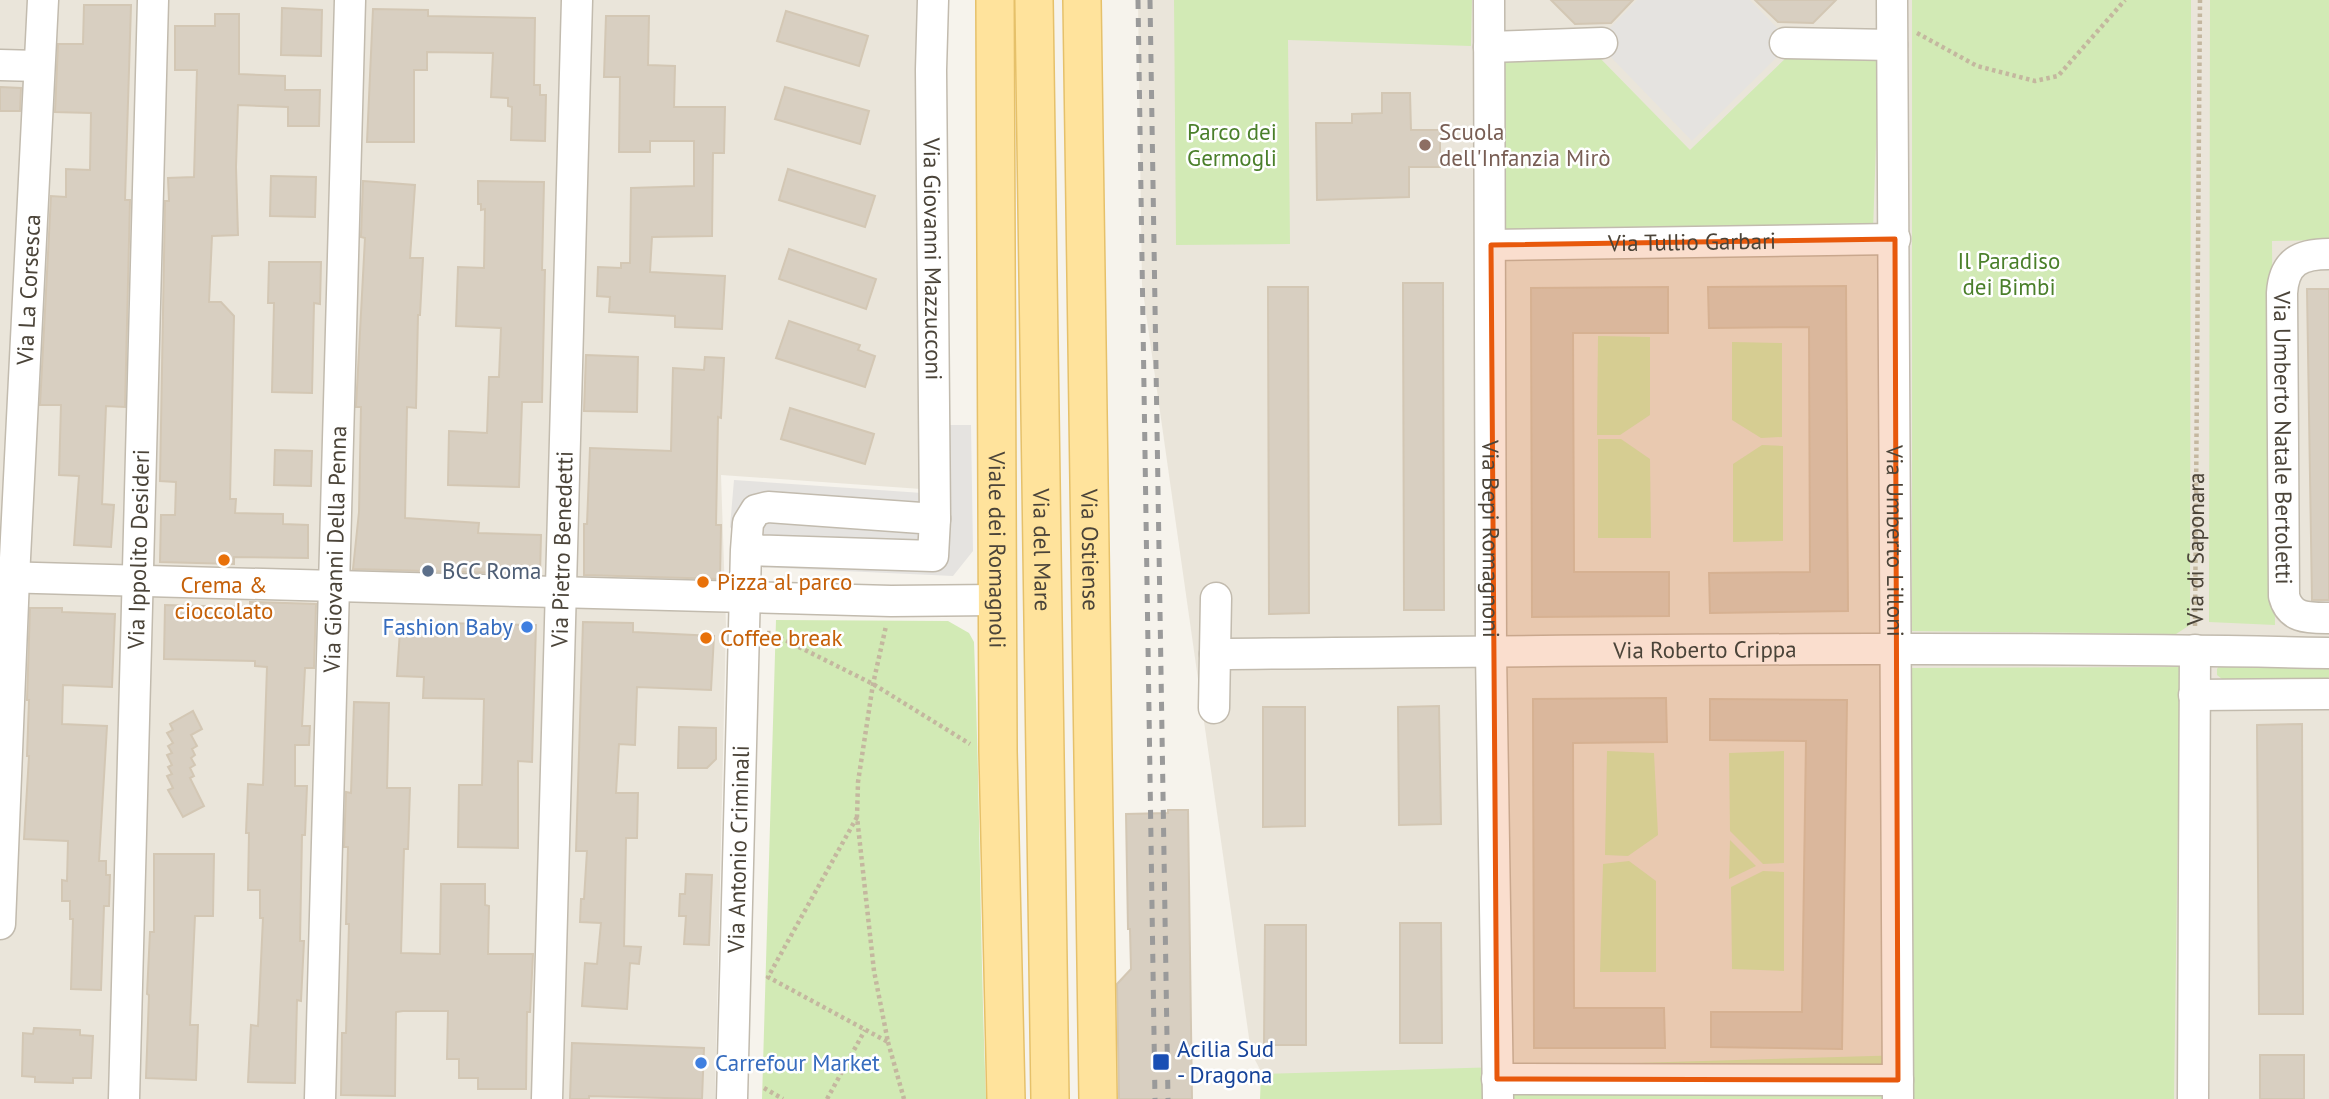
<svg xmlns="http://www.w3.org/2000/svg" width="2329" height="1099" viewBox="0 0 2329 1099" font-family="'PT Sans',sans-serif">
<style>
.residential{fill:#eae5da}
.green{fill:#d2eab5}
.parking{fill:#e5e3e0}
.building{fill:#d8cfc1;stroke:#d3c7b4;stroke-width:2}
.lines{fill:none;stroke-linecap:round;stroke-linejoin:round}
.minor-casing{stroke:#c2bbae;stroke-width:33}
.major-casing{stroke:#e6c16a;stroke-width:40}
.path{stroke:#c4b79f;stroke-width:4.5;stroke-dasharray:3.5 3.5;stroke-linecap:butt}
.minor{stroke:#fff;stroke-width:30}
.major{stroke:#ffe39c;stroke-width:37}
.rail{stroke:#9a9a9a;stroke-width:5;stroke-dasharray:9 9;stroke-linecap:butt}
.marked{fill:#e8590c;fill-opacity:0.2;stroke:#e8590c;stroke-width:5;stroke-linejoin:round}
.education-dot{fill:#8d6e63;stroke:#fff;stroke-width:2.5}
.food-dot{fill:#e8710a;stroke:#fff;stroke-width:2.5}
.service-dot{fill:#5c6f8a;stroke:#fff;stroke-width:2.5}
.shop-dot{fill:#3f7fe0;stroke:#fff;stroke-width:2.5}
.transit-dot{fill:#1a4fb4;stroke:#fff;stroke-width:2.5}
.labels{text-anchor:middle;stroke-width:5;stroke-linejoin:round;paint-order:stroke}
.park-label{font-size:23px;fill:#4a7f2a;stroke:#fff}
.education-label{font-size:23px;fill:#785e54;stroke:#fff;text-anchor:start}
.street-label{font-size:23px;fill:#4b4439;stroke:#fff}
.service-label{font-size:23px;fill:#4e5e75;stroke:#fff;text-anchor:start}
.food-label{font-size:23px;fill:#c56008;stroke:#fff;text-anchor:start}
.shop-label{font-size:23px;fill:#366cbe;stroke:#fff;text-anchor:end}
.transit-label{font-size:23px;fill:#164399;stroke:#fff;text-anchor:start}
</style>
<rect width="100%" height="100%" fill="#f6f3ec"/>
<g class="residential">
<polygon points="0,0 926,0 921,489 721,475 726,625 715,1099 0,1099"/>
<polygon points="1138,0 2329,0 2329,1099 1275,1099 1251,1052 1142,285"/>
</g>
<g class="green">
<polygon points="1174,0 1472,0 1471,46 1288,40 1290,244 1176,245"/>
<polygon points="1912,0 2191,0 2190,625 2176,634 1912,631"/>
<polygon points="2210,0 2329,0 2329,240 2272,241 2275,625 2209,622"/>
<polygon points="1594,52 1690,150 1788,56 1879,57 1873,231 1501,236 1502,60"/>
<polygon points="1598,336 1650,337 1650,415 1620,435 1597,435"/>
<polygon points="1732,342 1782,343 1782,437 1761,438 1732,420"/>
<polygon points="1598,439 1621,439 1650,459 1651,538 1598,538"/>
<polygon points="1762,445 1783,446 1783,541 1733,542 1733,464"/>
<path d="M776 620 948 621 969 633 974 642C980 794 980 947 986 1099H762Z"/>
<polygon points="2220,664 2329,666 2329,677 2327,679 2222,679 2217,675 2217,669"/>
<polygon points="2180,667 2174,1099 1260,1099 1261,1074 1906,1055 1909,668"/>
<polygon points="1607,751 1654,753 1658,835 1628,856 1605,855"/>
<polygon points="1784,751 1784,863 1763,864 1730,831 1729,753"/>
<polygon points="1730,840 1756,866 1729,879"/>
<polygon points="1629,861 1656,881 1656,972 1600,972 1603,864"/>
<polygon points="1763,871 1784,872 1784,971 1732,969 1731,887"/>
</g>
<g class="parking">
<polygon points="1637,0 1750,0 1786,37 1783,51 1692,141 1603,49 1601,37"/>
<polygon points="939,425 971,425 973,551 953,576 757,567 730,527 734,480 937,494"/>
</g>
<g class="building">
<polygon points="1551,0 1633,0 1611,23 1575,24"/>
<polygon points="1755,0 1836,0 1813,23 1778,22"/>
<polygon points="84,5 131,5 125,200 130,200 125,407 106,406 102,504 114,505 111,547 74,545 79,476 59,475 61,405 40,405 51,196 66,197 66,169 90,170 91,113 55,112 58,44 83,44"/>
<polygon points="282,8 322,10 321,56 281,55"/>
<polygon points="373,9 428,10 428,16 535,18 534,85 540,85 540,95 546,95 545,141 511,140 512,107 508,106 508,98 491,97 493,53 427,52 427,70 414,70 414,142 367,142"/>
<polygon points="786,11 868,36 859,66 777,41"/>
<polygon points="215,14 239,14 239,74 285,76 285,90 320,90 319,126 288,126 288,107 238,105 236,167 238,235 212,236 209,302 221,302 234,316 230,499 236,499 235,513 283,514 283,524 308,525 308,558 234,557 234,564 160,562 161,515 175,515 176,482 160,481 165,201 169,201 168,178 194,177 197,70 175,70 175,26 215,26"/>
<polygon points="606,16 649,16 648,65 675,66 674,107 725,107 724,153 713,153 712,236 652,237 650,272 725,276 722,329 675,327 675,316 609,312 610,297 597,296 598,267 621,268 621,263 630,263 631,188 694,186 694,141 650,141 650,152 619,152 620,77 604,77"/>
<polygon points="0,87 21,88 20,111 0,111"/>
<polygon points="785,87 869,111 860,144 775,119"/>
<polygon points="1382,93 1410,93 1411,130 1440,130 1440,167 1409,167 1409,197 1317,200 1316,123 1352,123 1352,114 1382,113"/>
<polygon points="788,169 875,196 865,227 779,200"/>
<polygon points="271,176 316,177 315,217 270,216"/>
<polygon points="363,181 415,185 410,258 423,258 420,315 418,315 416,408 407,407 405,518 479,523 478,533 541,535 540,574 353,569 359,512 361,407 356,407 365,238 361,237"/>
<polygon points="478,181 544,182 542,270 545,270 542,402 522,402 519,487 448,485 449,431 487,433 489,377 499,377 501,328 456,326 458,267 484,268 485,209 481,210 481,204 478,204"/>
<polygon points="789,249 876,279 866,309 779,279"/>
<polygon points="269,262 321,262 320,304 314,303 312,393 272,392 274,303 268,303"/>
<polygon points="1403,283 1443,283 1444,610 1404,610"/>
<polygon points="1846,286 1848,611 1710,613 1709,573 1810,572 1809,327 1709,328 1708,287"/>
<polygon points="1268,287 1308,287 1309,613 1269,614"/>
<polygon points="1668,287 1668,333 1573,333 1574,572 1669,572 1669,616 1532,617 1531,288"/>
<polygon points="2307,289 2329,289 2329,600 2312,600"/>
<polygon points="789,321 860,345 858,350 875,356 865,387 776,358"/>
<polygon points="586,355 638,357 637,412 584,411"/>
<polygon points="705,357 724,358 721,418 718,417 716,525 721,525 720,579 584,575 584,524 587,524 590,448 671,451 673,368 704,370"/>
<polygon points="790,408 874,434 865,464 781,439"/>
<polygon points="275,450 312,451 311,486 274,485"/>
<polygon points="250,602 316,604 314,668 305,668 302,726 310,726 309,745 295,745 295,786 307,786 305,835 302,835 300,941 304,941 301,1001 297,1000 295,1083 248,1082 251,1025 258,1026 263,918 260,918 260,890 248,890 249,833 246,833 248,784 263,785 267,667 255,666 255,661 164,659 165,605 250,607"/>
<polygon points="30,608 62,608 62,612 115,614 112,687 63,685 62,724 107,726 99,861 106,861 106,875 110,875 109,906 104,906 101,990 71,989 73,919 70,919 70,901 62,901 62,880 67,881 68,841 24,839 29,756 27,756 29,700 27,700"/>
<polygon points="583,622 633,623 633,632 714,636 711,690 637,687 635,745 619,744 616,793 638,793 637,838 626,838 624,946 641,947 639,964 630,963 627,1009 582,1006 585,963 597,964 601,923 580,922 581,899 584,899 587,851 576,851"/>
<polygon points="441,623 536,625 532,762 518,761 518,848 458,847 459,785 482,785 484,699 423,698 424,677 397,676 400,630 441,632"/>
<polygon points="1666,698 1667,742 1573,743 1574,1008 1664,1008 1665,1048 1534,1048 1533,699"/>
<polygon points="1710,699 1847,700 1842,1049 1711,1047 1711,1012 1802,1012 1806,741 1710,740"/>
<polygon points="354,702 389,703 387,788 410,788 408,849 404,849 401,953 440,954 441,884 485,884 485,905 489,906 488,954 533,954 530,1012 527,1012 526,1089 478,1089 478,1078 459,1078 459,1059 447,1059 448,1011 403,1011 396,1012 395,1096 341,1095 342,1033 346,1033 349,924 346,924 348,847 344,847 346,792 351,793"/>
<polygon points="1439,706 1441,824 1399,825 1398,707"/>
<polygon points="1263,707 1305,707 1305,826 1263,827"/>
<polygon points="193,711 202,729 191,735 197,746 192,749 195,755 191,758 195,765 190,768 194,776 190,778 204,806 183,817 168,790 173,788 167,776 172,774 168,767 172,765 167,755 172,753 168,746 173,743 167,733 173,730 170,724"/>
<polygon points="2302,724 2303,1014 2259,1014 2257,725"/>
<polygon points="679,727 716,728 716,759 707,768 678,768"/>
<polygon points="1168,810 1188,810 1192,1099 1119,1099 1117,984 1131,969 1130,929 1128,929 1126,814 1168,813"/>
<polygon points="154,854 214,854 213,916 195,916 190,1025 198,1025 196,1080 146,1078 149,995 147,994 150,932 154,932"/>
<polygon points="686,874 712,875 709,945 684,944 686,916 679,916 680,894 685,894"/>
<polygon points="1400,923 1441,923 1442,1043 1400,1043"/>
<polygon points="1265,925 1306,925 1306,1045 1264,1045"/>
<polygon points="34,1028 80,1030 80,1035 93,1036 91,1078 73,1078 73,1083 35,1082 35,1077 22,1076 23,1033 33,1034"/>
<polygon points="572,1043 704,1048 702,1099 589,1096 589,1099 570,1099"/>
<rect x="2260" y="1055" width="44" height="44"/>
</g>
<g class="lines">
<g class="minor-casing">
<g id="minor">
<path id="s2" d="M933 0 931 70 935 519"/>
<path id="s3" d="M1489 0 1491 652 1498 1099"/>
<path id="s4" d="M1892 0C1895 366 1895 733 1898 1099"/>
<polyline points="1785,43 1892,45"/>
<polyline points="1489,47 1602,43"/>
<polyline points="0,65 39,66"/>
<path id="s5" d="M1491 245 1895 239"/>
<path id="s6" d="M2329 254C2301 254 2284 261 2282 293L2284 596C2290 619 2308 618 2329 618"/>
<polyline points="0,577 891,601 996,600"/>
<path id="s7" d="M1215 654C1586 651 1958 645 2329 653"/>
<polyline points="2194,695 2329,694"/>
<polyline points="1214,708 1216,598"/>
<path id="s8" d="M0 924 14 578 43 0"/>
<polyline points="1497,1079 1898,1080"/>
<path id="s9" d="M124 1099 153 0"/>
<path id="s10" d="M320 1099 350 0"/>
<path id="s11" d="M547 1099 577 0"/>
<path id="s12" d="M732 1099 746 550 748 523 756 510 768 507 935 519 933 556 746 550"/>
<polyline points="2193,1099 2195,650"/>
</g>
</g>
<g class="major-casing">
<g id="major">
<path id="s13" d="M995 0 998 751 1006 1099"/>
<path id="s14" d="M1034 0 1050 1099"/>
<path id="s15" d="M1082 0 1098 1099"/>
</g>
</g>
<g class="path">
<polyline points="1917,33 1977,66 2035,81 2058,76 2125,0"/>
<path id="s1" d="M2195 626 2200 0"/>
<polyline points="767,633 771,633 873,684 970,744"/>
<polyline points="857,817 768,977 888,1042 874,971 857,817 858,782 873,684 886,626"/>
<polyline points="888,1042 904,1099"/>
<polyline points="764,1088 783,1099"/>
<polyline points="827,1099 865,1030"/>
</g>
<use href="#minor" class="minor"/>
<use href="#major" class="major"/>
<g class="rail">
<polyline points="1138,0 1155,1099"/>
<polyline points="1150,0 1168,1099"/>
</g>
</g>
<path class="marked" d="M1895 239 1898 1080 1497 1079 1491 245Z"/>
<circle class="education-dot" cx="1425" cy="145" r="7"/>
<g class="food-dot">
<circle cx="224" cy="560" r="7"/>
<circle cx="703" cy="582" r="7"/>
<circle cx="706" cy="638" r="7"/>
</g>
<circle class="service-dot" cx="428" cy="571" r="7"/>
<g class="shop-dot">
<circle cx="527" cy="627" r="7"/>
<circle cx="701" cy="1063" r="7"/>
</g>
<rect class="transit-dot" x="1152" y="1053" width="18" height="18" rx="3.5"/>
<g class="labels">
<g class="park-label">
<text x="1232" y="140">Parco dei<tspan x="1232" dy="26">Germogli</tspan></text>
<text x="2009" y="269">Il Paradiso<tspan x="2009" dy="26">dei Bimbi</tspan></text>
</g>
<g class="education-label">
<text x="1439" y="140">Scuola<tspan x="1439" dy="26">dell'Infanzia Mirò</tspan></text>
</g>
<g class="street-label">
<text dy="8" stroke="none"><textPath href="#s5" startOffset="201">Via Tullio Garbari</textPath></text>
<text dy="8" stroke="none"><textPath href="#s2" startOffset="259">Via Giovanni Mazzucconi</textPath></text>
<text dy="8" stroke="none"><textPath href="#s8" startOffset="635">Via La Corsesca</textPath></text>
<text dy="8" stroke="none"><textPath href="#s6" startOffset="215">Via Umberto Natale Bertoletti</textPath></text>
<text dy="8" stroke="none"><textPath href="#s3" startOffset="539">Via Bepi Romagnoni</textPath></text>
<text dy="8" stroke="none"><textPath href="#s4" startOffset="541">Via Umberto Lilloni</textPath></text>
<text dy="8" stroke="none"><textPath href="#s9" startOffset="550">Via Ippolito Desideri</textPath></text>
<text dy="8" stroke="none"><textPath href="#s10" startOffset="550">Via Giovanni Della Penna</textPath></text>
<text dy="8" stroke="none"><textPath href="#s11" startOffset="550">Via Pietro Benedetti</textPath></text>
<text dy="8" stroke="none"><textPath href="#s13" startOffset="550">Viale dei Romagnoli</textPath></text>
<text dy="8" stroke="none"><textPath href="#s14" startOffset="550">Via del Mare</textPath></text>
<text dy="8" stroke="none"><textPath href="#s15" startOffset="550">Via Ostiense</textPath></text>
<text dy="8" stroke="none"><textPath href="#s1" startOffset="77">Via di Saponara</textPath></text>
<text dy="8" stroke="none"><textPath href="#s7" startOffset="490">Via Roberto Crippa</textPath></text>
<text dy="8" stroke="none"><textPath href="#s12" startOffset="250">Via Antonio Criminali</textPath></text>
</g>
<g class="service-label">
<text x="442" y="579">BCC Roma</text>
</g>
<g class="food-label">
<text x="717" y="590">Pizza al parco</text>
<text x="224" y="593" text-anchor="middle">Crema &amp;<tspan x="224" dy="26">cioccolato</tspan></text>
<text x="720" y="646">Coffee break</text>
</g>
<g class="shop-label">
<text x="513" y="635">Fashion Baby</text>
<text x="715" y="1071" text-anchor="start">Carrefour Market</text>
</g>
<g class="transit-label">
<text x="1177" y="1057">Acilia Sud<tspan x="1177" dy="26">- Dragona</tspan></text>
</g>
</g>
</svg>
